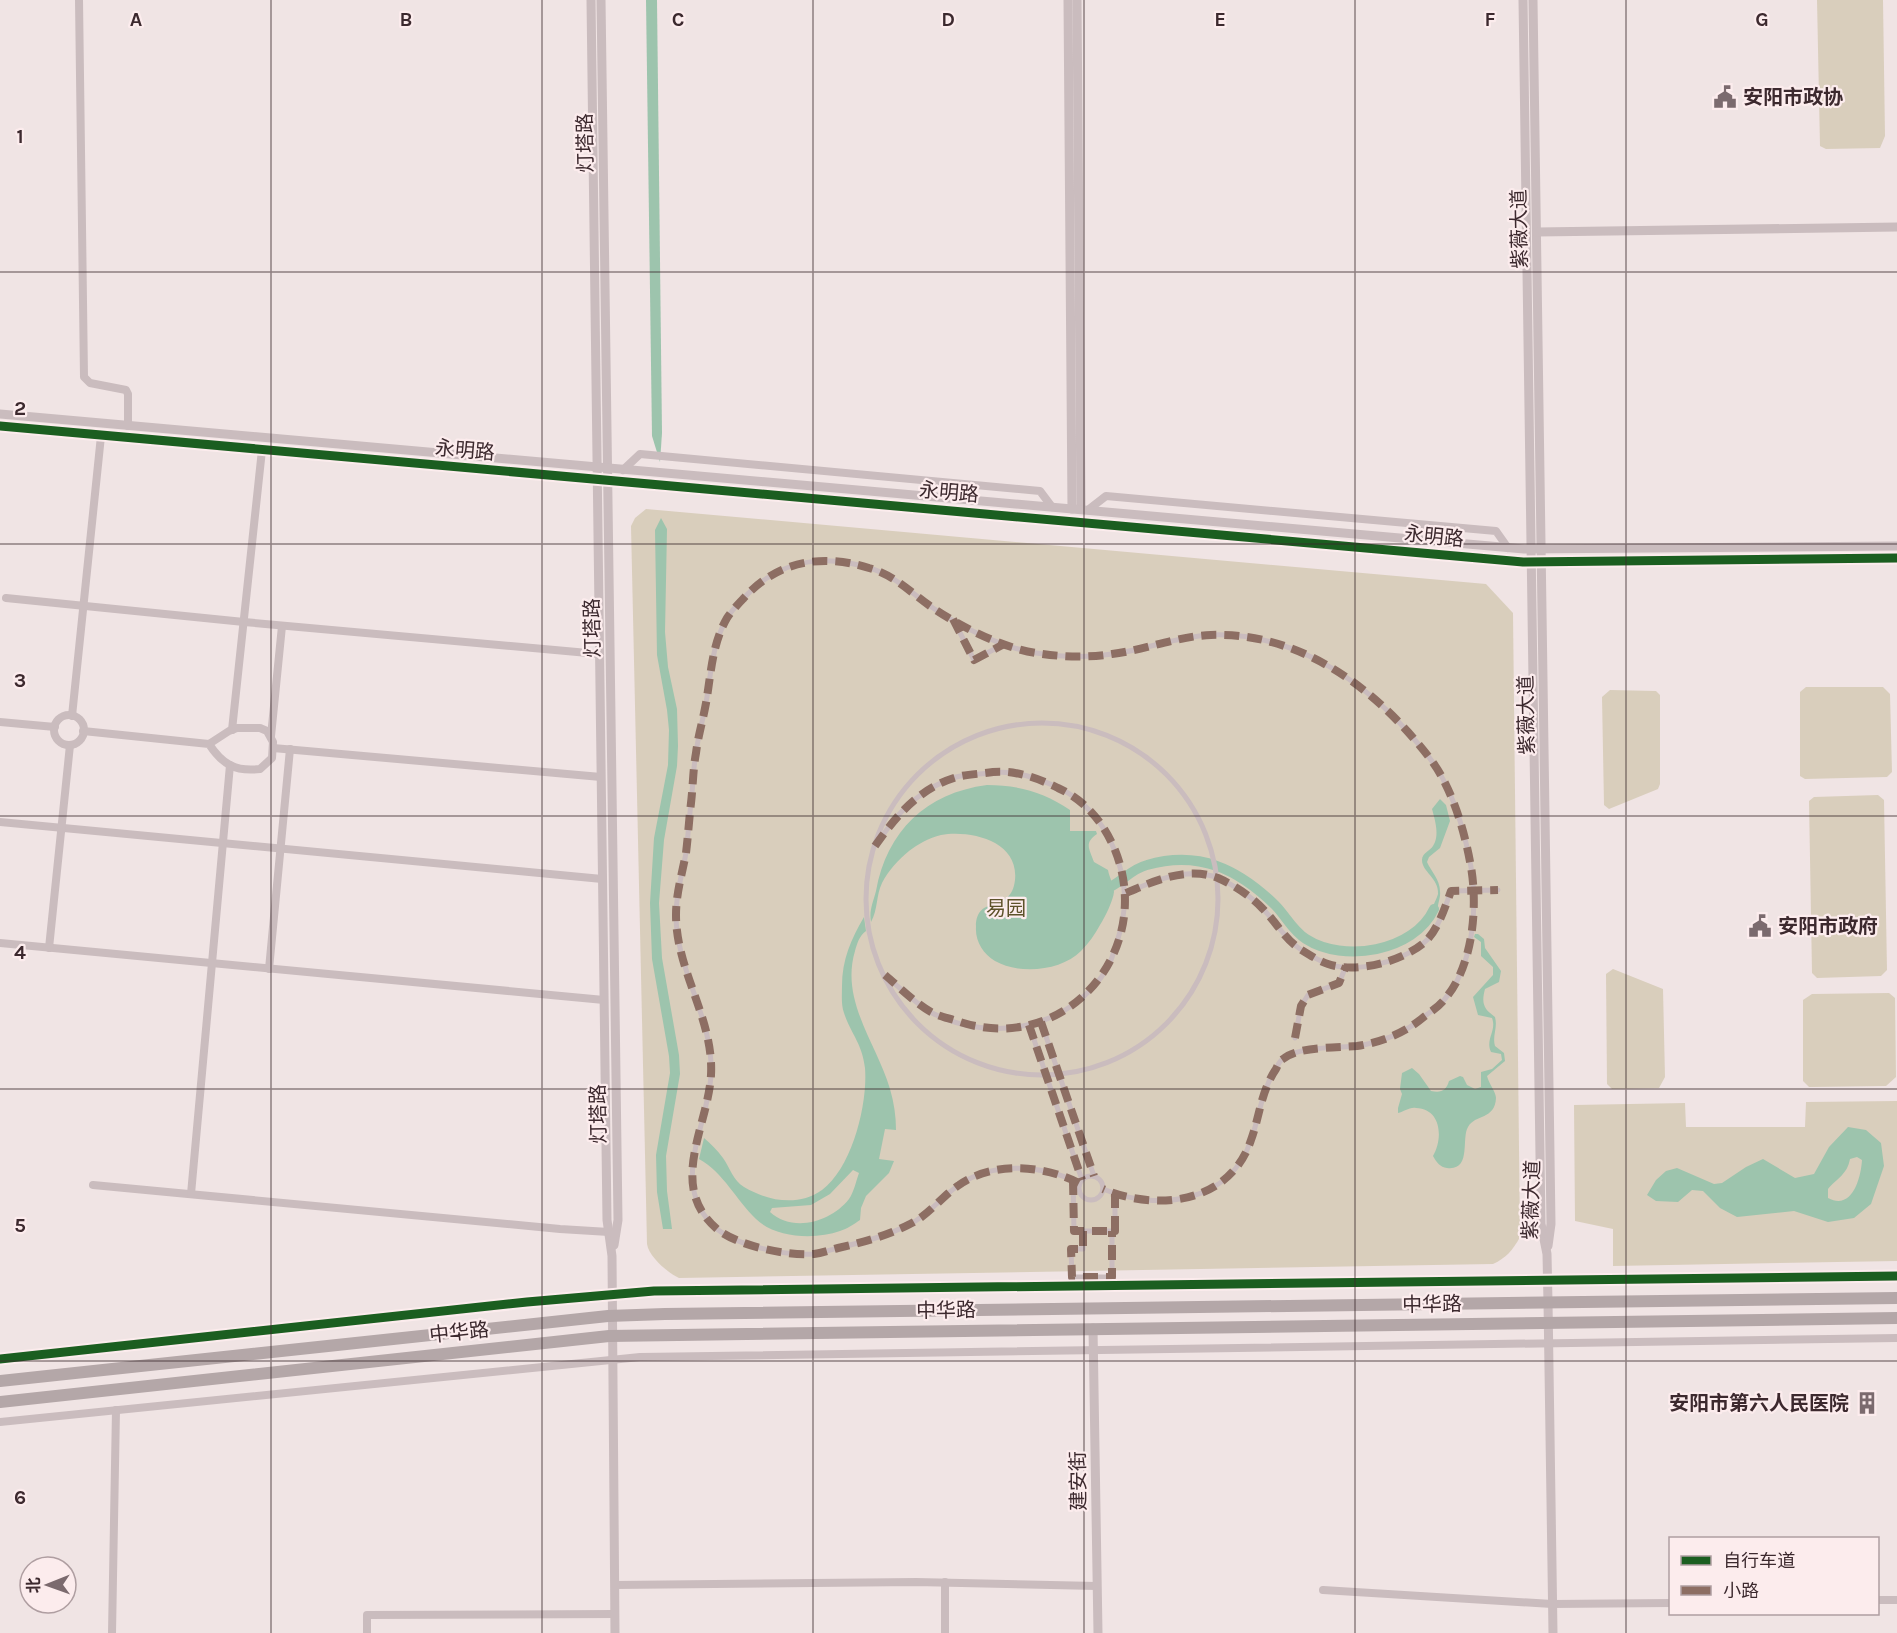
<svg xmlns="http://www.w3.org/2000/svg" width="1897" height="1633" viewBox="0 0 1897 1633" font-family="Karla,'Noto Sans SC',sans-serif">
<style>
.green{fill:#d9cebc}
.water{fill:#9dc4ad;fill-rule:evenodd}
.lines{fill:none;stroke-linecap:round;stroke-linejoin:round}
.canal{stroke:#9dc4ad;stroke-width:10}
.pedestrian{stroke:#cabcbe;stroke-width:5}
.minor{stroke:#cabcbe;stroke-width:8}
.tertiary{stroke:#cabcbe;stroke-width:9}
.trunk{stroke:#b4a7a8;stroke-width:12}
.quiet{stroke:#8d6e63;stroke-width:8;stroke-dasharray:15 8;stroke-linecap:butt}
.cycleway-casing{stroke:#fceced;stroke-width:13}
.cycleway{stroke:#1b5e20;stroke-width:9}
.grid{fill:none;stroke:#3c292e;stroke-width:1.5;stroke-opacity:0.55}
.labels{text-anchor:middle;stroke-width:4.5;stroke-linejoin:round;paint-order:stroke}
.poi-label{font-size:20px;font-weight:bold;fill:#3c292e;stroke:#fceced;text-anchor:start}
.street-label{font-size:20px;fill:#3c292e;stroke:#fceced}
.park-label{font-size:20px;fill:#5d522a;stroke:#fceced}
.grid-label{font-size:20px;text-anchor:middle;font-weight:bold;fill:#3c292e;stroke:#fceced;stroke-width:4.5;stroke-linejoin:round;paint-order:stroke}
</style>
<rect width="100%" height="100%" fill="#f0e4e4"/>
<g class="green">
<polygon points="1817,0 1883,0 1885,136 1880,148 1826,149 1820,146"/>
<path d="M646 509 1486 584 1513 613 1520 1237C1513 1250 1506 1258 1493 1264L679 1278C668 1273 649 1257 647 1244L631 526 635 518Z"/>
<polygon points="1806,687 1883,687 1890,694 1892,772 1887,777 1805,779 1800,776 1800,692"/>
<polygon points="1610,690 1656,691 1660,695 1660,784 1658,789 1609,809 1604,805 1602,697"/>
<polygon points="1878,795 1884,800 1887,970 1881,976 1817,978 1812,973 1809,801 1814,797"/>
<polygon points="1613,969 1663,989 1665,1077 1659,1088 1612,1089 1607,1084 1606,974"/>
<polygon points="1889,993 1895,998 1896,1077 1886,1086 1809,1087 1803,1081 1803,1000 1812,994"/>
<polygon points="1897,1101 1897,1261 1613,1266 1613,1229 1575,1221 1574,1105 1685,1103 1686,1127 1805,1127 1806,1102"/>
</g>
<g class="water">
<polygon points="646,0 657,0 662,433 660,462 652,436"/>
<polygon points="661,518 667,529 665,632 668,667 677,709 678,746 677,766 664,840 659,903 662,958 679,1055 680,1074 666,1156 667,1191 672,1229 663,1229 657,1192 656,1155 670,1073 669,1056 652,959 650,903 654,838 668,765 669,730 667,710 657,655 655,530"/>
<path d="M987 785C1018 785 1044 792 1070 810V831H1096L1097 834C1084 843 1089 848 1094 862L1108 870C1109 876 1114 886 1114 892 1113 901 1105 917 1100 925 1095 934 1089 943 1081 951 1061 971 1020 975 995 961 983 954 975 941 976 927 976 893 1011 915 1015 880 1019 841 971 830 941 835 929 838 918 844 909 851 899 859 888 871 882 883 876 895 878 910 871 922 869 910 873 903 876 891 887 831 926 793 987 785Z"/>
<path d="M1440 799 1446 805 1450 821 1440 848 1429 857 1427 862C1431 871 1440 880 1440 891 1441 898 1437 904 1438 910L1433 907C1434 903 1437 898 1438 894 1439 878 1422 872 1422 860 1422 853 1430 851 1433 846 1440 836 1435 820 1432 809Z"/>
<path d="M864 917 866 931C859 936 857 944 855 951 840 1001 877 1044 890 1089 894 1103 896 1116 896 1130L885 1129 879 1159 894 1161 889 1173 866 1196 861 1208 860 1220C854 1224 847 1229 840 1231 815 1240 775 1238 756 1219 736 1200 724 1173 699 1159L704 1138C711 1144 717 1150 723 1158 730 1168 733 1180 744 1187 768 1201 798 1207 822 1190 852 1168 868 1104 865 1068 862 1043 851 1034 844 1013 841 1005 842 995 842 986 842 960 851 939 864 917ZM853 1170 859 1173C856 1181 854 1192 849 1199 831 1222 793 1233 770 1212L772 1208 811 1205 830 1194Z"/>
<path d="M1475 934H1478L1484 939 1485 948 1501 971 1499 982 1485 989C1481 1004 1484 1009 1495 1017 1498 1028 1492 1036 1495 1046L1504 1053 1505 1061 1487 1076C1489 1084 1496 1092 1496 1098 1495 1120 1475 1114 1468 1127 1461 1138 1472 1171 1447 1168 1440 1167 1437 1163 1433 1156 1443 1139 1442 1109 1416 1108 1409 1107 1404 1112 1398 1113V1108L1402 1094 1400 1089 1402 1073 1412 1068 1419 1074 1431 1091C1441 1093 1446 1091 1449 1081L1460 1076 1463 1077 1467 1085 1475 1089 1481 1087V1072L1492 1069 1502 1060 1501 1054 1491 1052C1485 1039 1497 1031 1492 1018L1478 1015 1473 997 1493 975V967L1481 956V942L1474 937Z"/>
<path d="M1848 1127 1866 1130 1881 1143 1884 1166 1871 1204 1854 1218 1828 1222 1794 1211 1737 1217 1720 1208 1703 1191 1692 1190 1678 1202 1656 1201 1647 1195 1656 1180 1666 1171 1677 1168 1714 1184 1722 1183 1746 1167 1763 1159 1795 1178 1814 1174 1829 1147ZM1857 1157 1862 1160C1861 1178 1852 1211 1828 1198V1189C1837 1178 1847 1175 1850 1159Z"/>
</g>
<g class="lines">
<path class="canal" d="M1112 886C1124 879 1134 868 1147 865 1199 850 1238 869 1275 905 1286 916 1292 930 1306 939 1343 963 1414 952 1434 909"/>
<g class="pedestrian">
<polyline points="954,621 974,660 1004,644"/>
<circle cx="1042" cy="899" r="176"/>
<path d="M883 835C900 809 925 787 956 777 967 774 981 774 992 773 1015 770 1037 778 1057 787 1085 800 1103 822 1114 849 1127 882 1128 908 1117 942 1114 950 1112 960 1108 967 1072 1028 993 1044 932 1013 916 1004 900 988 886 976"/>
<path d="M1126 893C1154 881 1187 866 1218 878 1234 885 1252 897 1263 909 1276 922 1284 938 1300 949 1308 954 1319 961 1328 964 1357 974 1405 961 1427 940 1439 927 1445 907 1451 891L1498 890"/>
<polyline points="1041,1022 1094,1176"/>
<polyline points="1029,1025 1082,1180"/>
<polyline points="1295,1038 1301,1006 1308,995 1339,983 1346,966"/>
<circle cx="1091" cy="1188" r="12"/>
<polyline points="1073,1180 1074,1231 1115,1231 1115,1194"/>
<path d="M1079 1183C1043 1165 993 1161 959 1185 941 1197 929 1215 910 1224 887 1236 863 1242 838 1248 830 1250 822 1253 814 1254 786 1256 738 1246 717 1229 667 1186 708 1127 711 1075 714 1019 676 971 676 915 676 894 682 874 686 853 688 837 689 820 691 803 693 786 693 769 696 753 698 736 703 720 706 703 711 674 712 644 727 618 730 613 739 603 743 599 777 561 821 553 869 568 895 575 912 594 933 608 961 627 1003 648 1036 653 1061 657 1087 658 1112 654 1145 650 1178 636 1211 635 1289 632 1358 676 1408 732 1422 748 1436 764 1445 783 1458 809 1466 839 1471 867 1478 908 1473 967 1444 1000 1439 1006 1432 1011 1425 1016 1405 1033 1382 1042 1357 1046 1337 1048 1299 1046 1283 1059 1279 1061 1278 1065 1276 1069 1261 1091 1260 1115 1251 1140 1230 1203 1158 1212 1103 1189"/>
<polyline points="1083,1231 1083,1249 1071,1249 1072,1277 1112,1277 1112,1231"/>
</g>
<g class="minor">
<polyline points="79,0 84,377 90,383 126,390 128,394 128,426"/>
<polyline points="623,470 640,454 1040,491 1052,507"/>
<polyline points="1088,510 1106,496 1496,531 1508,548"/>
<polyline points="6,598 244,622 599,654"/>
<circle cx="69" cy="730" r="15"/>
<polyline points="72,716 101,436"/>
<polyline points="0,722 55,727"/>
<polyline points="232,730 262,450"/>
<path d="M83 731 209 744 229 731 237 728H260L267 731 273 742 272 758 260 769C235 772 222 764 209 744"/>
<polyline points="271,736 282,626"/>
<polyline points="273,748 601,777"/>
<polyline points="0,822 602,879"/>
<polyline points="0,943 604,1000"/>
<polyline points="49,948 70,745"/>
<polyline points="269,969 290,749"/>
<polyline points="93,1185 560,1229 609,1232"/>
<polyline points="191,1194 230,765"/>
<polyline points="0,1359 527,1302 654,1291 1897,1276"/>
<polyline points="0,1422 640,1357 1897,1338"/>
<polyline points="945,1582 945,1633"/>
<polyline points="615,1585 916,1582 1097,1586"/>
<polyline points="1323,1590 1552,1604 1670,1603"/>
<polyline points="1878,1600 1897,1600"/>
<polyline points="112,1633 116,1410"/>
<polyline points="367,1633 367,1615 615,1614"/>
</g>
<g class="tertiary">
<polyline points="591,0 607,1220 612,1256 615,1633"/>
<polyline points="601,0 618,1220 614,1245"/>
<polyline points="1068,0 1072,509"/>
<polyline points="1077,0 1081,509"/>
<polyline points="1523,0 1541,1224 1547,1254 1548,1302 1553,1633"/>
<polyline points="1533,0 1551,1224 1548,1246"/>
<polyline points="1537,232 1897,227"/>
<polyline points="0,414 1524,549 1897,546"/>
<polyline points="0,426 1523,562 1897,558"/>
<polyline points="1093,1328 1098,1633"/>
</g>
<g class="trunk">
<polyline points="0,1381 608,1316 665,1314 1897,1298"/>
<polyline points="0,1402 609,1336 1897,1318"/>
</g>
<g class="quiet">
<polyline points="953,619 974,660 1004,644"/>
<path d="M875 846C896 816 919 788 957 777 968 774 981 774 993 772 1015 770 1038 778 1058 788 1085 800 1104 823 1115 850 1156 952 1064 1058 957 1021 948 1018 938 1016 931 1012 914 1002 899 987 885 975"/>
<path d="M1126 893C1154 881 1187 866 1218 878 1234 885 1252 897 1263 909 1276 922 1284 938 1300 949 1308 954 1319 961 1328 964 1357 974 1405 961 1427 940 1439 927 1445 907 1451 891L1498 890"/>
<polyline points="1041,1022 1094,1176"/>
<polyline points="1029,1025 1082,1180"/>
<polyline points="1295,1038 1301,1006 1308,995 1339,983 1346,966"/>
<polyline points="1073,1180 1074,1231 1115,1231 1115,1194"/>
<path d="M1079 1183C1043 1165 993 1161 959 1185 941 1197 929 1215 910 1224 887 1236 863 1242 838 1248 830 1250 822 1253 814 1254 786 1256 738 1246 717 1229 667 1186 708 1127 711 1075 714 1019 676 971 676 915 676 894 682 874 686 853 688 837 689 820 691 803 693 786 693 769 696 753 698 736 703 720 706 703 711 674 712 644 727 618 730 613 739 603 743 599 777 561 821 553 869 568 895 575 912 594 933 608 961 627 1003 648 1036 653 1061 657 1087 658 1112 654 1145 650 1178 636 1211 635 1289 632 1358 676 1408 732 1422 748 1436 764 1445 783 1458 809 1466 839 1471 867 1478 908 1473 967 1444 1000 1439 1006 1432 1011 1425 1016 1405 1033 1382 1042 1357 1046 1337 1048 1299 1046 1283 1059 1279 1061 1278 1065 1276 1069 1261 1091 1260 1115 1251 1140 1230 1203 1158 1212 1103 1189"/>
<polyline points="1083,1231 1083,1249 1071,1249 1072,1277 1112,1277 1112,1231"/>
</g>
<g class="cycleway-casing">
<g id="cycleway">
<polyline points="0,426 1523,562 1897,558"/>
<polyline points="0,1359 527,1302 654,1291 1897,1276"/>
</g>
</g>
<use href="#cycleway" class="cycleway"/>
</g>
<path class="grid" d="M271 0V1633M542 0V1633M813 0V1633M1084 0V1633M1355 0V1633M1626 0V1633M0 272H1897M0 544H1897M0 816H1897M0 1089H1897M0 1361H1897"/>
<defs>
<g id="civic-bare" transform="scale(1.8)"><path d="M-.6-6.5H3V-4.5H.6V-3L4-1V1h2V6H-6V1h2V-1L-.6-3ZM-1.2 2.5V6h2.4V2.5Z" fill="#7b6a6e" stroke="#fceced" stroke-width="2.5" paint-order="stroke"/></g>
<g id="building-bare" transform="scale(1.8)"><path d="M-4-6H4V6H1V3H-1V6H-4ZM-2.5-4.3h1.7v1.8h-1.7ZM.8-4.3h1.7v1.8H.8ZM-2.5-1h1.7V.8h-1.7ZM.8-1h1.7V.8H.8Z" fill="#7b6a6e" stroke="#fceced" stroke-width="2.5" paint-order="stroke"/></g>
</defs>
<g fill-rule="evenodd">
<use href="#civic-bare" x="1725" y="97"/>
<use href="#civic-bare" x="1760" y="926"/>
<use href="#building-bare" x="1867" y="1403"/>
</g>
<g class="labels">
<g class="poi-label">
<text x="1743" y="104">安阳市政协</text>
<text x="1778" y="933">安阳市政府</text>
<text x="1849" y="1410" text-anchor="end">安阳市第六人民医院</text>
</g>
<g class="street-label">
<text transform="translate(585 143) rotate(-91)" y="7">灯塔路</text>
<text transform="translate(1519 229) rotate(-91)" y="7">紫薇大道</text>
<text transform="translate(465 450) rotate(5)" y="7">永明路</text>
<text transform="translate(949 492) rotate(5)" y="7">永明路</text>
<text transform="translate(1434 536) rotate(6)" y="7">永明路</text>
<text transform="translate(592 628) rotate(-91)" y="7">灯塔路</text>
<text transform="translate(1526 715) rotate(-91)" y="7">紫薇大道</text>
<text transform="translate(598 1114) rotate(-91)" y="7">灯塔路</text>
<text transform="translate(1531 1200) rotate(-88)" y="7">紫薇大道</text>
<text transform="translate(1432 1304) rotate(-1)" y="7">中华路</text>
<text transform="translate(946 1310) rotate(-1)" y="7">中华路</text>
<text transform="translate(459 1332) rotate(-6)" y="7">中华路</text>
<text transform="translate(1078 1481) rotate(-91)" y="7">建安街</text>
</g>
<g class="park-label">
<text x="1006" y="915">易园</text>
</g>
</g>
<g class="grid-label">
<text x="136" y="26">A</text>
<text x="406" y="26">B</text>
<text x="678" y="26">C</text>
<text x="948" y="26">D</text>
<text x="1220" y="26">E</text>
<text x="1490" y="26">F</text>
<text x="1762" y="26">G</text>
<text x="20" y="143">1</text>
<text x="20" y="415">2</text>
<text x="20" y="687">3</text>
<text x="20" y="959">4</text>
<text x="20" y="1232">5</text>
<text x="20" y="1504">6</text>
</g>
<rect x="1669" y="1537" width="210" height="78" fill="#fceced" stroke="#af9ea1" stroke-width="1.5"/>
<rect x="1681" y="1556" width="30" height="9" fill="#1b5e20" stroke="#af9ea1" stroke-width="1.5"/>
<text x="1723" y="1567" font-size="18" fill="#3c292e">自行车道</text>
<rect x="1681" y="1586" width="30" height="9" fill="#8d6e63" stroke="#af9ea1" stroke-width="1.5"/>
<text x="1723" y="1597" font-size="18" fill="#3c292e">小路</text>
<g transform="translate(48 1585) rotate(269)"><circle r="28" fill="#fceced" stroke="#af9ea1" stroke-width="1.5"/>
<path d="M0-4.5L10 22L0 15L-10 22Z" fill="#7b6a6e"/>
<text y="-9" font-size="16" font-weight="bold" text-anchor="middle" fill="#3c292e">北</text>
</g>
</svg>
